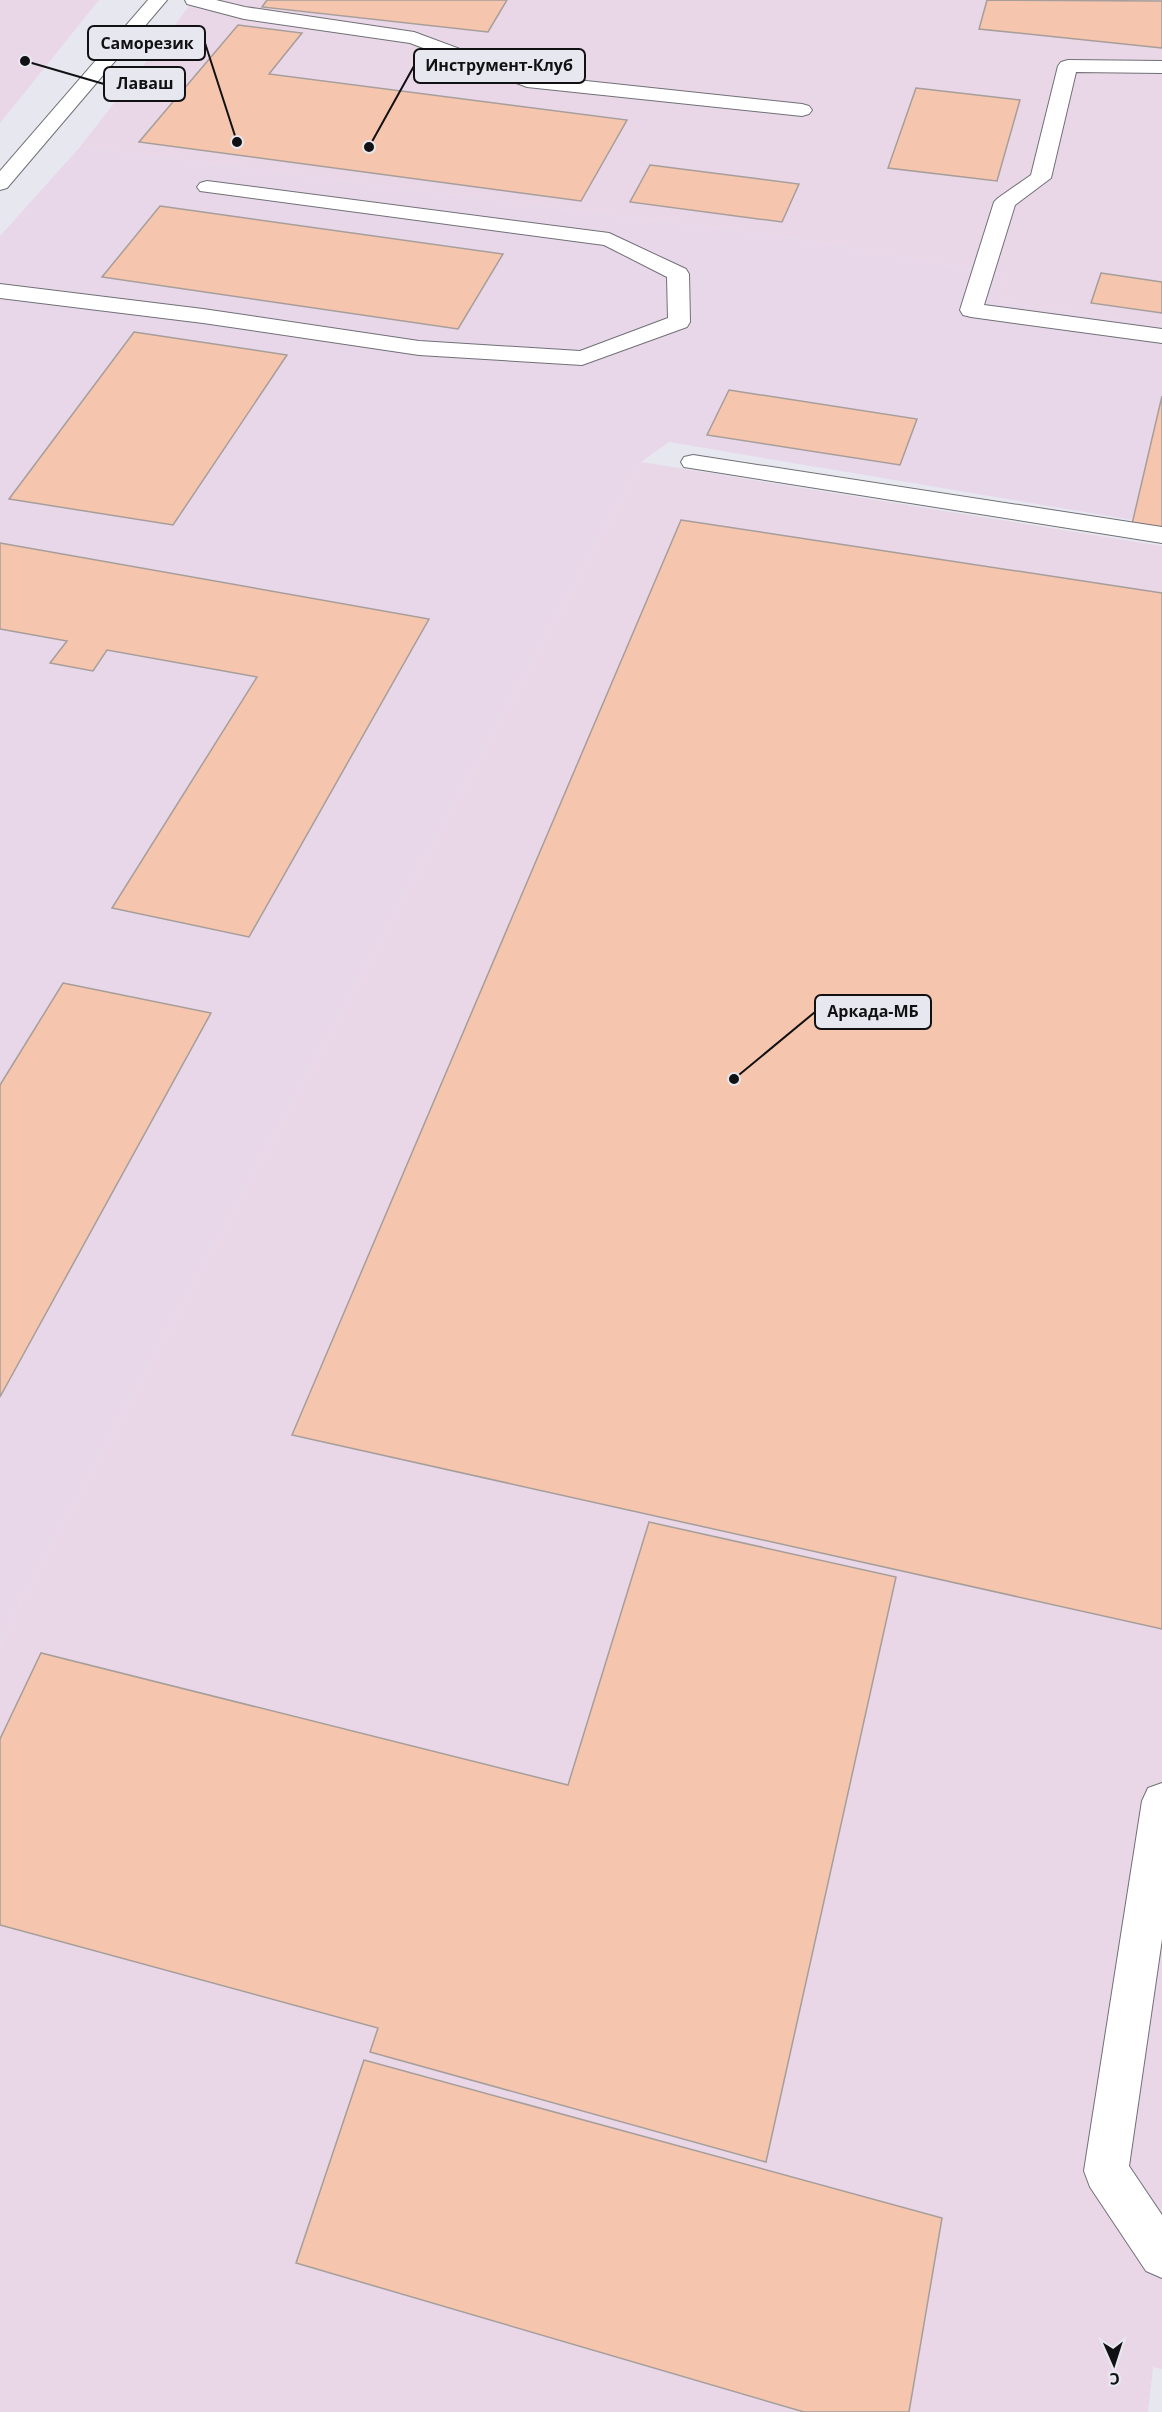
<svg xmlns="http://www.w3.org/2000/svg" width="1162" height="2412" viewBox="0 0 1162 2412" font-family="'Open Sans',sans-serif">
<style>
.commercial{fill:#e8d7e9}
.industrial{fill:#e9d7e8}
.building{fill:#f5c5ad;stroke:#a69e9a;stroke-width:1.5}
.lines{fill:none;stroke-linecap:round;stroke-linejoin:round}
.service-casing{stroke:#707077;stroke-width:2}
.service{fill:#fff;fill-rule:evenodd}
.leader{fill:none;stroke:#111114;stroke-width:2}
.callout-dot{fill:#111114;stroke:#e7e7ef;stroke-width:2}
.callout{fill:#e7e7ef;stroke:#111114;stroke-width:2}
.callout-label{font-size:16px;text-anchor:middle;font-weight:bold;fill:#111114}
</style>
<rect width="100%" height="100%" fill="#e7e7ef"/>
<polygon class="commercial" points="80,147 791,238 1002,274 1001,302 1162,326 1162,525 669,442 641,462 16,1611 0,1648 0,236"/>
<g class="industrial">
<polygon points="0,0 99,0 0,123"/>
<polygon points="194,0 1162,0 1162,326 1000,302 1002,274 791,238 80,147"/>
<polygon points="641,462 1162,546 1162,2369 1153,2367 1148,2412 0,2412 0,1648 16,1611"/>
</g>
<g class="building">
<polygon points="267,0 507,0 488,32 262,7"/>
<polygon points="987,0 1162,1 1162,48 979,29"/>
<polygon points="238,25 302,33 269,74 627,120 581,201 139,142"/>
<polygon points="916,88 1020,100 997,181 888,168"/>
<polygon points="650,165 799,184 782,222 630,202"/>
<polygon points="160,206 503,254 458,329 102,277"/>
<polygon points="1101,273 1162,282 1162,313 1091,303"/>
<polygon points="134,332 287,355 173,525 9,499"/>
<polygon points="729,390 917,419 900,465 707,435"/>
<polygon points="1162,396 1162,528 1132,524"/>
<polygon points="681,520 1162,593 1162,1629 292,1435"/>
<polygon points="0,543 429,619 249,937 112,908 257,677 107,650 93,671 50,663 67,641 0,629"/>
<polygon points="63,983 211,1013 0,1397 0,1085"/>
<polygon points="649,1522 896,1577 766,2162 370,2052 378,2028 0,1925 0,1739 41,1653 568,1785"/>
<polygon points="364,2060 942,2218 909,2412 804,2412 296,2263"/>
</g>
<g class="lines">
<g class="service-casing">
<g id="service">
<polygon points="148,0 167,0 7,188 0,190 0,171"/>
<polygon points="185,0 216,0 245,7 414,32 530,75 802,104 809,106 812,110 809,114 802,116 527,87 410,43 244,19 187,4"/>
<polygon points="1068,60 1162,61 1162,73 1076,72 1051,178 1015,205 984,305 1162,329 1162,343 971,317 963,315 960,310 994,202 998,198 1031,175 1058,66 1061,62"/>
<polygon points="207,181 609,233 686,269 689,274 690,322 687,327 582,365 419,355 203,323 0,298 0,284 203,309 419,341 580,351 668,318 667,277 604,245 200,191 197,187 200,183"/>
<polygon points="693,455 1162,527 1162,543 684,467 681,462 684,457"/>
<polygon points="1162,1783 1162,1939 1129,2166 1162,2215 1162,2278 1146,2271 1090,2187 1084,2171 1142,1801 1148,1788"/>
</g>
</g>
<use href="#service" class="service"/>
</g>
<path class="leader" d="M237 142L205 43M369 147L414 66M25 61L104 84M734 1079L815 1012"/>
<g class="callout-dot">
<circle cx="237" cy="142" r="6"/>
<circle cx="369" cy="147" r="6"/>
<circle cx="25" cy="61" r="6"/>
<circle cx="734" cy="1079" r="6"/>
</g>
<g class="callout">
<rect x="88" y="26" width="117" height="34" rx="6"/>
<rect x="414" y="49" width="171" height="34" rx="6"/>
<rect x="104" y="67" width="81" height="34" rx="6"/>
<rect x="815" y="995" width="116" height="34" rx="6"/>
</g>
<g class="callout-label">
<text x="147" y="49">Саморезик</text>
<text x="499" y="71">Инструмент-Клуб</text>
<text x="145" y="89">Лаваш</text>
<text x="873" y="1017">Аркада-МБ</text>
</g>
<g transform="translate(1114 2364) rotate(177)" stroke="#e7e7ef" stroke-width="4.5" paint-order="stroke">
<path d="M0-4.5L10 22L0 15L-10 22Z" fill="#111114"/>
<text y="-9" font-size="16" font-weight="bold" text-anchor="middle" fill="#111114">С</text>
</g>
</svg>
